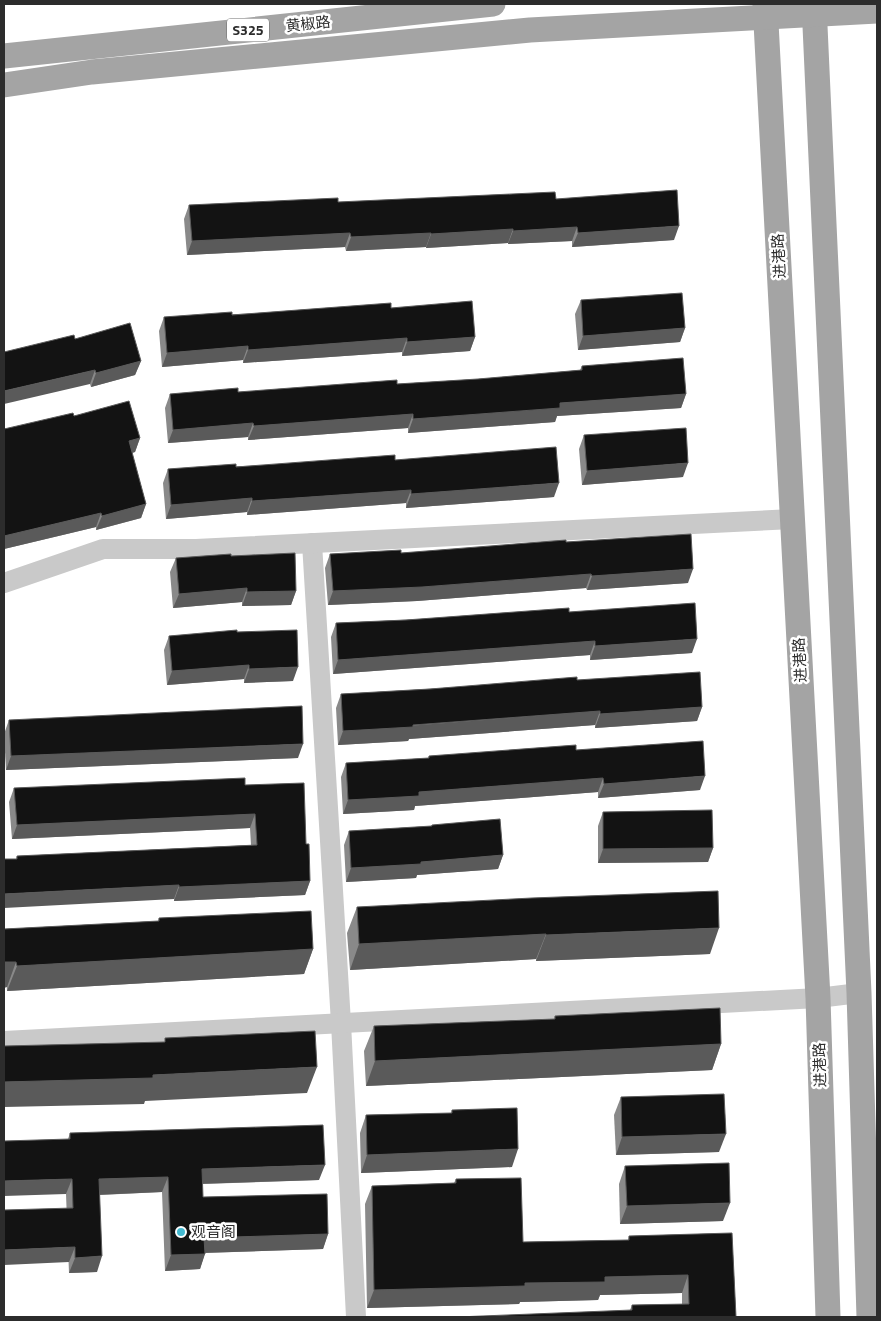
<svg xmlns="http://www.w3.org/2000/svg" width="881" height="1321" viewBox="0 0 881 1321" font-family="'Titillium Web','Noto Sans SC',sans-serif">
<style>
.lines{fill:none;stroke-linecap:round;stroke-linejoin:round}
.minor{stroke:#c9c9c9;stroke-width:20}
.major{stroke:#a4a4a4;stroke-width:25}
.wall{fill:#898989}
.shaded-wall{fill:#5a5a5a}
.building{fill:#131313;stroke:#5a5a5a}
.poi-dot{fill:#42b9d0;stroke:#fff;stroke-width:2}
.labels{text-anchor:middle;stroke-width:5;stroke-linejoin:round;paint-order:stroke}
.shield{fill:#fff;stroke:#6b6b6b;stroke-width:1}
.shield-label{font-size:14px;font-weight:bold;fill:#2c2c2c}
.street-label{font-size:15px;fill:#2c2c2c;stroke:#fff}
.poi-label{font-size:15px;fill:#2c2c2c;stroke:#fff;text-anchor:start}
</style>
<rect width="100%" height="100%" fill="#fff"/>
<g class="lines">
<g class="minor">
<polyline points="312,543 341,1023 356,1317"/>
<polyline points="4,583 103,549 196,549 793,519"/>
<polyline points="4,1041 818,998 859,993"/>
</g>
<g class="major">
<polyline points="765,4 818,998 828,1317"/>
<polyline points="814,4 859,993 869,1317"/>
<polyline points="4,56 493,4"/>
<polyline points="4,85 92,72 530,30 877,11"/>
</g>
</g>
<g class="wall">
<polygon points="556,199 674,240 572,247 572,241 508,244 508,243 426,248 426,247 346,251 345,247 187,255 184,219 189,205"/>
<polygon points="581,300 685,328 680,342 578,350 575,314"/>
<polygon points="391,308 475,337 470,351 402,356 402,352 243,363 243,360 162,367 159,331 164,317"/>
<polygon points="75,339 141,361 135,375 91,387"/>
<polygon points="582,366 686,394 681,408 557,416 555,422 408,433 408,428 248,440 248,437 168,443 165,408 170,394 238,392 397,384 478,379 580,370"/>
<polygon points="74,416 140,438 135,452 132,453 146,504 141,518 96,530 96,527 4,549 4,429"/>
<polygon points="584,435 683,477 582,485 579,449"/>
<polygon points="395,460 554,497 406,508 406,503 247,515 247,512 166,519 163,483 168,469"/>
<polygon points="566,542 688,583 587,590 586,588 417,601 328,605 325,568 330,554 401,553"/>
<polygon points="231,556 296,591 291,605 242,606 242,602 173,608 170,572 176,558"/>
<polygon points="569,612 692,653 590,660 590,655 333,674 331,637 336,623"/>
<polygon points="237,632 293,681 244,683 244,679 167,685 164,650 169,636"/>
<polygon points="577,680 702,707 697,721 595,728 595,725 409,739 408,741 338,745 336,708 341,694"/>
<polygon points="9,720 298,758 6,770 4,734"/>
<polygon points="576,750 700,790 598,798 598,792 415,806 414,810 343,814 341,777 346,763 428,758 429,756"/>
<polygon points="245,785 306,844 310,881 305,895 174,901 174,899 16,859 17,856 251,845 250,828 12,839 9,802 14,788"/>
<polygon points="603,812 713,848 708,862 598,863 598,826"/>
<polygon points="432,825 503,855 498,869 417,875 416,878 346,882 344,845 349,831 431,826"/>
<polygon points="357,907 710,954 536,961 536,959 350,970 347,933"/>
<polygon points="159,918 313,949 304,974 7,991 4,929 158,921"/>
<polygon points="555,1016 721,1044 712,1070 366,1086 364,1051 374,1026 554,1019"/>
<polygon points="621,1097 719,1152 616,1155 614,1115"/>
<polygon points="452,1110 512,1167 361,1173 360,1133 366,1115 451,1113"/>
<polygon points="70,1133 319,1180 202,1184 203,1197 328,1234 323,1249 205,1253 200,1269 165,1271 162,1192 100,1195 97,1272 69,1273 66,1194 68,1139"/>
<polygon points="625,1166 723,1221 620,1224 619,1184"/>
<polygon points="456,1179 523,1242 628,1240 629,1236 732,1233 736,1317 630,1310 632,1305 682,1304 682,1293 600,1295 598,1300 520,1302 519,1304 367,1308 365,1204 372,1186 454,1183"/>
</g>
<g class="shaded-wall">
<polygon points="679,226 674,240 572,247 578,233"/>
<polygon points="577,227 572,241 508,244 513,231"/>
<polygon points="513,229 508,243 426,248 431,234"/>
<polygon points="350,233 345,247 187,255 192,241"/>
<polygon points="431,233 426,247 346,251 351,237"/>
<polygon points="685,328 680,342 578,350 583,336"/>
<polygon points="475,337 470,351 402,356 407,342"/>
<polygon points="407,338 402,352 243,363 248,350"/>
<polygon points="248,346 243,360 162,367 167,353"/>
<polygon points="141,361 135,375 91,387 96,373"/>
<polygon points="95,370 90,384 4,404 4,391"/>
<polygon points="686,394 681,408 557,416 555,422 408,433 413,419 560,403"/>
<polygon points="413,414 408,428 248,440 254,426"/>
<polygon points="253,423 248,437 168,443 173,430"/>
<polygon points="140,438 135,452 124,455 129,441"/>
<polygon points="688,463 683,477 582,485 587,471"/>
<polygon points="559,483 554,497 406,508 411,494"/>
<polygon points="411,490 406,503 247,515 252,501"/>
<polygon points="252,498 247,512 166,519 171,505"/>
<polygon points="146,504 141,518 96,530 102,516"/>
<polygon points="101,513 96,527 4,549 4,536"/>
<polygon points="693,569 688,583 587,590 592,576"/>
<polygon points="591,574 586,588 417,601 328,605 333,591"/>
<polygon points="247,588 242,602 173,608 179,594"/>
<polygon points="296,591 291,605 242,606 247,592"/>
<polygon points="697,639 692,653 590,660 595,646"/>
<polygon points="595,641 590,655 333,674 338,660"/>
<polygon points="249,665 244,679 167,685 172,671"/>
<polygon points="298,667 293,681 244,683 249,669"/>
<polygon points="702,707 697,721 595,728 600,714"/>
<polygon points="600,711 595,725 409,739 408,741 338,745 343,731"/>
<polygon points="303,744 298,758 6,770 11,756"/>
<polygon points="705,776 700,790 598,798 604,784"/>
<polygon points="603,778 598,792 415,806 414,810 343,814 348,800 419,792"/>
<polygon points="255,814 250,828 12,839 17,825"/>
<polygon points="713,848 708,862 598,863 603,849"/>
<polygon points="503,855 498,869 417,875 416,878 346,882 351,868"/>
<polygon points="310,881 305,895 174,901 179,887"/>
<polygon points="179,885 174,899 4,908 4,894"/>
<polygon points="719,928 710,954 536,961 546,935"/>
<polygon points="546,934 536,959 350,970 359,944"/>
<polygon points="313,949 304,974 7,991 17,966"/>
<polygon points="4,962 16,962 7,987 4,988"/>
<polygon points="721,1044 712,1070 366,1086 375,1061"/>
<polygon points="317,1067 307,1093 145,1101 144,1104 4,1107 4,1082"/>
<polygon points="726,1134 719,1152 616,1155 622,1137"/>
<polygon points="518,1149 512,1167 361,1173 367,1155"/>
<polygon points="325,1165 319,1180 196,1184 202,1169"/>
<polygon points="168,1177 162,1192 94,1195 99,1179"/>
<polygon points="72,1179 66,1194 4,1196 4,1181"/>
<polygon points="730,1203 723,1221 620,1224 627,1206"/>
<polygon points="328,1234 323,1249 199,1253 204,1238"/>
<polygon points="75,1247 69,1262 4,1265 4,1250"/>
<polygon points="205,1254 200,1269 165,1271 171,1255"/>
<polygon points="102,1256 97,1272 69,1273 75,1258"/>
<polygon points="688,1275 682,1293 600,1295 598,1300 520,1302 519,1304 367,1308 374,1290 525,1283 605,1277"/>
</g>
<g class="building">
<polygon points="677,190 679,226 578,233 577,227 513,231 513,229 431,234 431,233 351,237 350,233 192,241 189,205 338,198 338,202 555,192 556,199"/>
<polygon points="682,293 685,328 583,336 581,300"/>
<polygon points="472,301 475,337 407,342 407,338 248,350 248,346 167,353 164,317 232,312 232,315 391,303 391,308"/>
<polygon points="130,323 141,361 96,373 95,370 4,391 4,352 74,335 75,339"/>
<polygon points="683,358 686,394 560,403 560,408 413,419 413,414 254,426 253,423 173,430 170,394 238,388 238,392 397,380 397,384 478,379 582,370 582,366"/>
<polygon points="129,401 140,438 129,441 146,504 102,516 101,513 4,536 4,429 73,413 74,416"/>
<polygon points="686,428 688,463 587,471 584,435"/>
<polygon points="556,447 559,483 411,494 411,490 252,501 252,498 171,505 168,469 236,464 236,467 395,455 395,460"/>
<polygon points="691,534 693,569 592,576 591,574 422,587 333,591 330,554 401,550 401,553 566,540 566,542"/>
<polygon points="295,553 296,591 247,592 247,588 179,594 176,558 231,554 231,556"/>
<polygon points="695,603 697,639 595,646 595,641 338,660 336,623 406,620 569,608 569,612"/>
<polygon points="237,630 237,632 297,630 298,667 249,669 249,665 172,671 169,636"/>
<polygon points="700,672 702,707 600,714 600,711 413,725 413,727 343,731 341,694 430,689 577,677 577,680"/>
<polygon points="302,706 303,744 11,756 9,720"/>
<polygon points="703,741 705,776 604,784 603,778 419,792 419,796 348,800 346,763 429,758 429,756 576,745 576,750"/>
<polygon points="245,778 245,785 304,783 306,844 309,844 310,881 179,887 179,885 4,894 4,859 17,859 17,856 257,845 255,814 17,825 14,788"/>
<polygon points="712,810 713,848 603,849 603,812"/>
<polygon points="500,819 503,855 421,862 421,864 351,868 349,831 432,826 432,825"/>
<polygon points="718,891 719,928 546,935 546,934 359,944 357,907 532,898"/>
<polygon points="311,911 313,949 17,966 16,962 4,962 4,929 159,921 159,918"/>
<polygon points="720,1008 721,1044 375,1061 374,1026 555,1019 555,1016"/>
<polygon points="315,1031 317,1067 153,1075 153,1078 4,1082 4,1046 165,1042 165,1038"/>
<polygon points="724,1094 726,1134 622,1137 621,1097"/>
<polygon points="517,1108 518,1149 367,1155 366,1115 452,1113 452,1110"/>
<polygon points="323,1125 325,1165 202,1169 203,1197 327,1194 328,1234 204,1238 205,1254 171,1255 168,1177 99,1179 102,1256 75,1258 75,1247 4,1250 4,1210 73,1208 72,1179 4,1181 4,1141 70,1139 70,1133"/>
<polygon points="729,1163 730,1203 627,1206 625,1166"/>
<polygon points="521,1178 523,1242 629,1240 629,1236 732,1233 736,1317 457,1317 632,1310 632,1305 689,1304 688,1275 605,1277 605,1282 525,1283 525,1286 374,1290 372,1186 456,1183 456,1179"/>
</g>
<circle class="poi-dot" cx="181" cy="1232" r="5"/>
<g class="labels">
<rect class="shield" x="227" y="18.5" width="42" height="23" rx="4"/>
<g class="shield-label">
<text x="248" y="35">S325</text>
</g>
<g class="street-label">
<text transform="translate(308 24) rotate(-6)" y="5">黄椒路</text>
<text transform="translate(779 256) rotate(-93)" y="5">进港路</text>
<text transform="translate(800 660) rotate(-93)" y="5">进港路</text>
<text transform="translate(820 1065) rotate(-92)" y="5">进港路</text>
</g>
<g class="poi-label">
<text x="191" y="1237">观音阁</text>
</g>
</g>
<rect width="881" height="1321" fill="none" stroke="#2c2c2c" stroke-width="10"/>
</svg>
